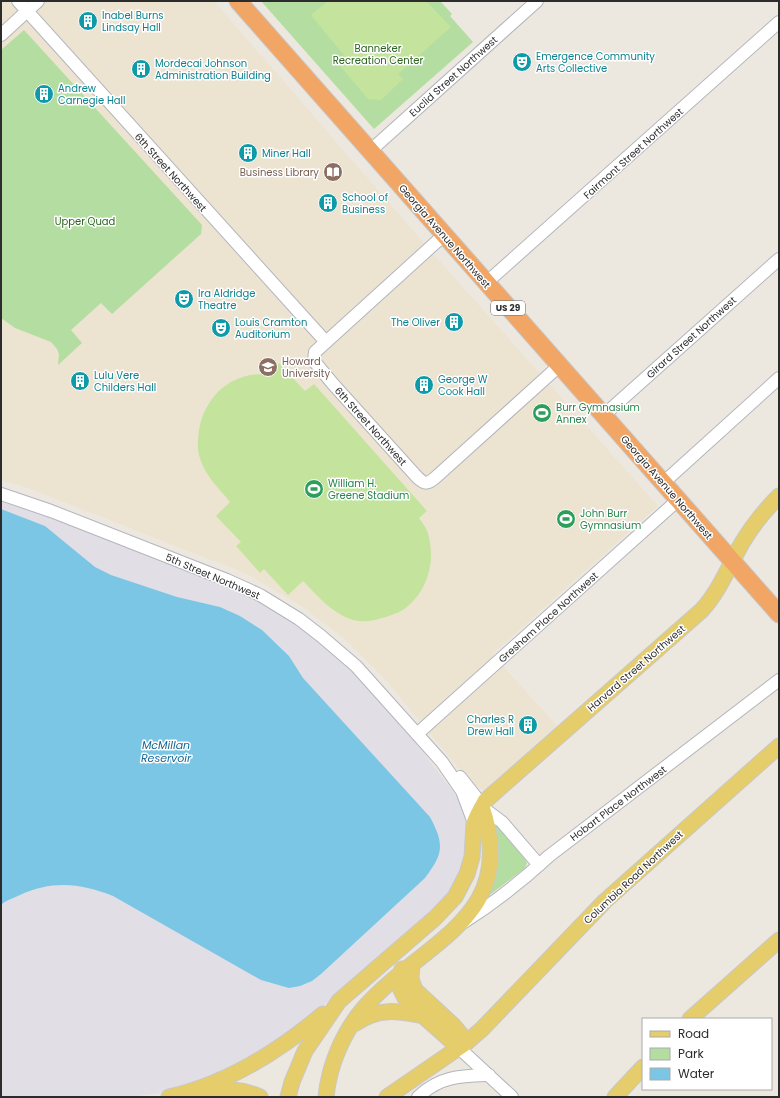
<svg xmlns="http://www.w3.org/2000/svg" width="780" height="1098" viewBox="0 0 780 1098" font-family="Poppins,sans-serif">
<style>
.industrial{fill:#e1dfe5}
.education{fill:#ece4d1}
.green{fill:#b4dea1}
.pitch{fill:#c4e49e}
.water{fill:#7cc6e5}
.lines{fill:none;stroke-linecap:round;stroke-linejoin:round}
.minor-casing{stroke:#b3b5be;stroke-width:14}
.major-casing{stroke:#c8c8c8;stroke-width:17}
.highway-casing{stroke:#c8c8c8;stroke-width:19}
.minor{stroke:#fff;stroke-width:12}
.major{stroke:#e5cd6b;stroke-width:15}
.highway{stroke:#f1a666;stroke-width:17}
.labels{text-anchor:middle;stroke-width:3;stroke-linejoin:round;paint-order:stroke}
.shield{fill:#fff;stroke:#6b6b6b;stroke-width:1}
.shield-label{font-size:9px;font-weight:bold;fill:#2c2c2c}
.culture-label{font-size:10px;fill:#0d838f;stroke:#fff;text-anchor:start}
.park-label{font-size:10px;fill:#2d6421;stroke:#fff}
.street-label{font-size:10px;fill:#2c2c2c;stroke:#fff}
.education-label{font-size:10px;fill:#785e54;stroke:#fff;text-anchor:end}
.leisure-label{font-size:10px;fill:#27864d;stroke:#fff;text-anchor:start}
.water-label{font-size:11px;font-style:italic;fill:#196593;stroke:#fff}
</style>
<rect width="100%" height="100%" fill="#ece7df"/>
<polygon class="industrial" points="1,494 239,585 299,619 356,666 453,791 461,805 467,826 468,843 463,866 446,899 317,1011 287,1035 197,1089 128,1097 1,1097"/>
<polygon class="education" points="1,1 214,1 435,256 658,506 492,654 557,726 484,791 469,781 386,680 344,638 300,605 247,574 28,488 1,480"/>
<g class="green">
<polygon points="261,1 440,1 452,14 450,16 473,42 374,129"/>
<polygon points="24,30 202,225 201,234 112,314 101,303 71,330 82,343 58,365 59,354 57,349 51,342 15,328 1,318 1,50"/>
<path d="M496 824 503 830 505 836 525 859 527 863 525 868 491 894 490 893C496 877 500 861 498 843 498 837 495 830 496 824Z"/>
</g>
<g class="pitch">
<polygon points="328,1 426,1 451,27 398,74 403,79 381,100 368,99 336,61 344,55 311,15"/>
<path d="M279 363 305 391 314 384 427 511 419 518C422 522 425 526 427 531 429 534 429 539 430 543 434 566 426 591 408 606 402 612 394 614 386 617 376 620 364 623 353 620 331 613 318 596 303 581L288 595 264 569 260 573 236 546 241 542 216 516 230 502C218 487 204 475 199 455 197 447 198 438 199 430 205 396 231 372 267 374Z"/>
</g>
<path class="water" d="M1 509 45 526 95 567 111 575 177 597 220 607 240 616 262 630 289 656 303 678 430 817C445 845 443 854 425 878L321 974 312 981 300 986 289 988 261 980 113 896C81 883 52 880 20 895 14 898 6 900 1 905Z"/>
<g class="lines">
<g class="minor-casing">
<g id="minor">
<polyline points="18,1 326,342"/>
<polyline points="1,35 38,1"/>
<polyline points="370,151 537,1"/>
<path d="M444 235 315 352 314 361 333 384 417 477C425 485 428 484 436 477L559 366"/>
<polyline points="486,283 779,22"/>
<polyline points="603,416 779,259"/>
<polyline points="663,483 779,378"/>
<polyline points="1,494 51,511 227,580 260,595 299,619 321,636 356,666 442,762 462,791 474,823"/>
<polyline points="417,734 678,500"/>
<polyline points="460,777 475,796 482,807 502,822 539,865"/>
<path d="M464 922C494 903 523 880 549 856L779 680"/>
<polyline points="458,1047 512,1097"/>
<path d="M418 1097C440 1076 461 1076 489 1075"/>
</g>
</g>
<g class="major-casing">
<g id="major">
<polyline points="412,965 411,979 415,990 454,1026 467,1042"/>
<polyline points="402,969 400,983 401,990 405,998 412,1006 458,1047"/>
<polyline points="690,1019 779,940"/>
<path d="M356 1023C379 1007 398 1011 424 1016"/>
<path d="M206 1089C224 1089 243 1089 260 1097"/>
<path d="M169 1097C227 1084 278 1052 323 1014"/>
<path d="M288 1097 292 1082 305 1051 339 1001 435 918 455 897 467 874 472 857 474 823 478 814 485 801 702 610C720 590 729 566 742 543 752 526 765 510 779 496"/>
<path d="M326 1097C329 1065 343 1033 363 1009 423 940 520 919 482 807"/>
<polyline points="387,1097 467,1042 482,1029 605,901 779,746"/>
<polyline points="615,1097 643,1067"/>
</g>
</g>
<g class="highway-casing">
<polyline id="highway" points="238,1 779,614"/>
</g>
<use href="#minor" class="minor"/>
<use href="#major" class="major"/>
<use href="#highway" class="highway"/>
</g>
<defs>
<g id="building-disc" transform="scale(1)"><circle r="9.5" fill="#0f9aa8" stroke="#fff"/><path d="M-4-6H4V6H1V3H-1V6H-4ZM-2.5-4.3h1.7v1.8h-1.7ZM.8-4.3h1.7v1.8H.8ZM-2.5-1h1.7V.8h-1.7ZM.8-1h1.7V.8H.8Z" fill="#fff"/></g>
<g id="theatre-disc" transform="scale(1)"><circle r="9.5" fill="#0f9aa8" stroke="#fff"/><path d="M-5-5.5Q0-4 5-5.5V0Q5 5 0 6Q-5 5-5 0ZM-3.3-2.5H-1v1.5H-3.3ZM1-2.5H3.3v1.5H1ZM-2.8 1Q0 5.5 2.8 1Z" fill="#fff"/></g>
<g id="library-disc" transform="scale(1)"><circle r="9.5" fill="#8d6e63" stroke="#fff"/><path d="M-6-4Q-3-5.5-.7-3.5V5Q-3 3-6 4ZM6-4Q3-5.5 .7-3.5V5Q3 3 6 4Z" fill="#fff"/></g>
<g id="university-disc" transform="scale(1)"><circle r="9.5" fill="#8d6e63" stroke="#fff"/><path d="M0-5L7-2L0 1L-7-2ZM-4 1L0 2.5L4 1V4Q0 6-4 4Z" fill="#fff"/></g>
<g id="stadium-disc" transform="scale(1)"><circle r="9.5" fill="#2e9e5b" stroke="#fff"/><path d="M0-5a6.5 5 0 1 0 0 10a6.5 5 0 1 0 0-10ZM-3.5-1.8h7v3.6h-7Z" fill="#fff"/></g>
</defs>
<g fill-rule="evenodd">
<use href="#building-disc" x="88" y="21"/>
<use href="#theatre-disc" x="522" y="62"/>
<use href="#building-disc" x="141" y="69"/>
<use href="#building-disc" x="44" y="94"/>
<use href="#building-disc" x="248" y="153"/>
<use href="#library-disc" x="333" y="172"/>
<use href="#building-disc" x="328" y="203"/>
<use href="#theatre-disc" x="184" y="299"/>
<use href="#building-disc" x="454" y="322"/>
<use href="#theatre-disc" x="221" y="328"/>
<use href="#university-disc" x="268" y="367"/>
<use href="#building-disc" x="80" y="381"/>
<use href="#building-disc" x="424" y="385"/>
<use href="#stadium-disc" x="542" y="413"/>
<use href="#stadium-disc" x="314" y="489"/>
<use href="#stadium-disc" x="566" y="519"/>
<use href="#building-disc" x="528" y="725"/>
</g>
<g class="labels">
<rect class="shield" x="491" y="301" width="34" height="14" rx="3"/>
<g class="shield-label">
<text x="508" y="311">US 29</text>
</g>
<g class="culture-label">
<text x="102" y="19">Inabel Burns<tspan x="102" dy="12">Lindsay Hall</tspan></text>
<text x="536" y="60">Emergence Community<tspan x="536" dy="12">Arts Collective</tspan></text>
<text x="155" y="67">Mordecai Johnson<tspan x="155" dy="12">Administration Building</tspan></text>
<text x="58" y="92">Andrew<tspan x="58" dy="12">Carnegie Hall</tspan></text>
<text x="262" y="157">Miner Hall</text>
<text x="342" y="201">School of<tspan x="342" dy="12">Business</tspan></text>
<text x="198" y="297">Ira Aldridge<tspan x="198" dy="12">Theatre</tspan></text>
<text x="235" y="326">Louis Cramton<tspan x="235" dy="12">Auditorium</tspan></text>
<text x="440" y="326" text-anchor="end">The Oliver</text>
<text x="94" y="379">Lulu Vere<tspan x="94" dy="12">Childers Hall</tspan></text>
<text x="438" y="383">George W<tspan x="438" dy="12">Cook Hall</tspan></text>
<text x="514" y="723" text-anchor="end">Charles R<tspan x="514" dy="12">Drew Hall</tspan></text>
</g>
<g class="park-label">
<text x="378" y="52">Banneker<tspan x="378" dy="12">Recreation Center</tspan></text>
<text x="85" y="225">Upper Quad</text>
</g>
<g class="street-label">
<text transform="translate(453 76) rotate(-42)" y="4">Euclid Street Northwest</text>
<text transform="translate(633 153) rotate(-42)" y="4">Fairmont Street Northwest</text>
<text transform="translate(171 172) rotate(48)" y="4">6th Street Northwest</text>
<text transform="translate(445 236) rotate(49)" y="4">Georgia Avenue Northwest</text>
<text transform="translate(691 337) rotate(-42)" y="4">Girard Street Northwest</text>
<text transform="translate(371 426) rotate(48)" y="4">6th Street Northwest</text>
<text transform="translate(667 487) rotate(49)" y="4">Georgia Avenue Northwest</text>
<text transform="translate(213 576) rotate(23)" y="4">5th Street Northwest</text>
<text transform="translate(548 617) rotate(-42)" y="4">Gresham Place Northwest</text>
<text transform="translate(636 668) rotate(-41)" y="4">Harvard Street Northwest</text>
<text transform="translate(618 803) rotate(-37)" y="4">Hobart Place Northwest</text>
<text transform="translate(633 877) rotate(-43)" y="4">Columbia Road Northwest</text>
</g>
<g class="education-label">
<text x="319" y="176">Business Library</text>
<text x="282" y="365" text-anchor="start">Howard<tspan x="282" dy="12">University</tspan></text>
</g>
<g class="leisure-label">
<text x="556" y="411">Burr Gymnasium<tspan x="556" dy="12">Annex</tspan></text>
<text x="328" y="487">William H.<tspan x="328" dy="12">Greene Stadium</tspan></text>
<text x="580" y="517">John Burr<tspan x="580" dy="12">Gymnasium</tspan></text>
</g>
<g class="water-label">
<text x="166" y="749">McMillan<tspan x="166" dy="13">Reservoir</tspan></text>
</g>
</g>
<rect width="780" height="1098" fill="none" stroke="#2c2c2c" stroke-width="4"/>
<rect x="642" y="1018" width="130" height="72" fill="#ffffff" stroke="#ababab"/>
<rect x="650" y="1031" width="20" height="6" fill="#e5cd6b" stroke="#ababab"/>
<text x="678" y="1038" font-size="12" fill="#2c2c2c">Road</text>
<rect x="650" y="1048" width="20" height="12" fill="#b4dea1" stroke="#ababab"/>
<text x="678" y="1058" font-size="12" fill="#2c2c2c">Park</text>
<rect x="650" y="1068" width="20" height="12" fill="#7cc6e5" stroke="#ababab"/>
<text x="678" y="1078" font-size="12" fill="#2c2c2c">Water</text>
</svg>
